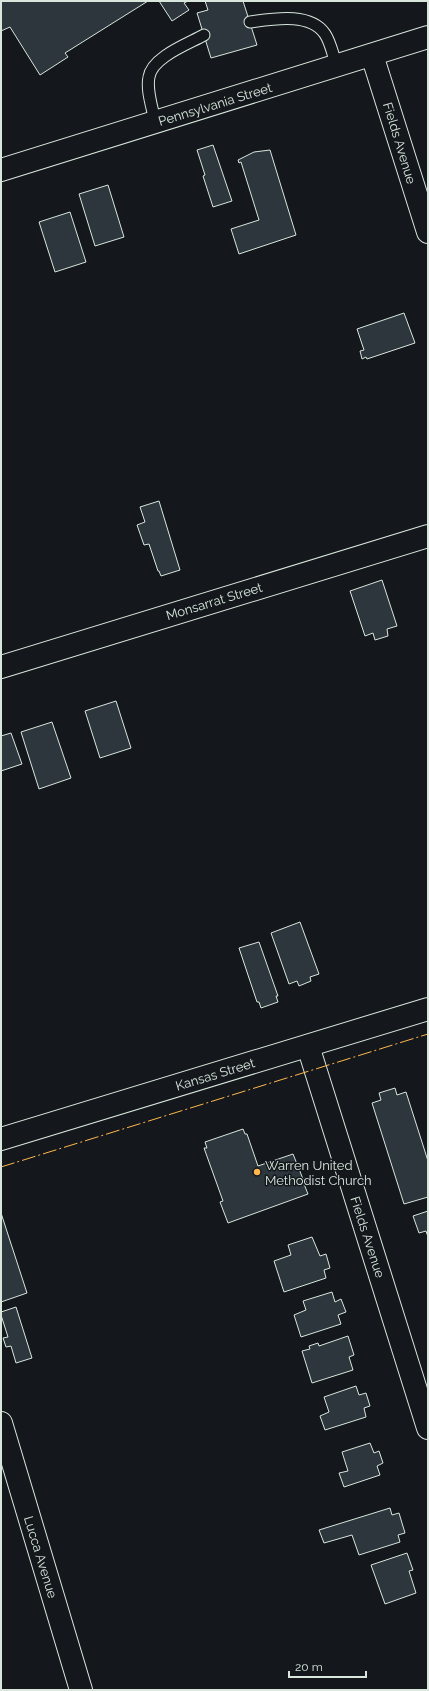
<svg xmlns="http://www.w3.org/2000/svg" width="429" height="1691" viewBox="0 0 429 1691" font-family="Raleway,sans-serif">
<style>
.building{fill:#2c363c;stroke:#d8e6dc}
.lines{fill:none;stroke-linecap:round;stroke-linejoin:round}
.service-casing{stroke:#d8e6dc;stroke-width:13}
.minor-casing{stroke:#d8e6dc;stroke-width:24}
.tertiary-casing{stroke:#d8e6dc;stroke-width:24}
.service{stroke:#14181c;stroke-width:11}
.minor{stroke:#14181c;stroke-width:22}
.tertiary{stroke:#14181c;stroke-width:22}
.power{stroke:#ffb74d;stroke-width:1;stroke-dasharray:14 3 2 3;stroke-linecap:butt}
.poi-dot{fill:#ffb74d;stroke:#14181c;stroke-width:1.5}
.labels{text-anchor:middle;stroke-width:3;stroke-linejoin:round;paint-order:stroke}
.street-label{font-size:13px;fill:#d8e6dc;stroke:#14181c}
.poi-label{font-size:13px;fill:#d8e6dc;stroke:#14181c;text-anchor:start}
</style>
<rect width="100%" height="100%" fill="#14181c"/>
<g class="building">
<polygon points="1,1 148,1 65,53 68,57 40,75 10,27 1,31"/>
<polygon points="159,1 188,1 184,3 189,10 172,21"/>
<polygon points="205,1 243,1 257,45 211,58 197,13 208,10"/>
<polygon points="213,145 232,201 213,207 203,176 205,175 197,150"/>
<polygon points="270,150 296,235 239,254 231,229 259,220 241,162 239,163 238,160 254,152"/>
<polygon points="108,185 124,237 95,246 79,194"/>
<polygon points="70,212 86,262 55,272 39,222"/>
<polygon points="404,313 415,343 367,359 366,357 362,359 360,351 364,350 357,329"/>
<polygon points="159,501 180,570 161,576 159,571 158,571 149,544 144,545 137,525 145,522 140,507"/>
<polygon points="382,580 397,626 387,629 388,636 375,640 373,633 365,636 350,591"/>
<polygon points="116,701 131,748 100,758 85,711"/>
<polygon points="52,722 71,778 39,789 21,732"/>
<polygon points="11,733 22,764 1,771 1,736"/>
<polygon points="300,922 319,974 310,977 311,981 299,986 297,981 289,984 271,933"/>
<polygon points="259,942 278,996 276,996 278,1002 261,1008 259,1002 257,1002 239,948"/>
<polygon points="395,1088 397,1095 406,1092 428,1161 428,1197 404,1204 372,1103 381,1100 379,1093"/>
<polygon points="243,1129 245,1134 247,1134 258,1166 293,1154 303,1179 305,1178 307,1183 304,1184 308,1194 228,1223 220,1202 223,1201 204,1148 207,1148 205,1142"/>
<polygon points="428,1211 428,1237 426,1231 419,1233 413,1216"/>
<polygon points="1,1213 27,1293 1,1302"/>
<polygon points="312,1237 320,1256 326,1254 330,1268 324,1270 326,1278 284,1292 274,1261 291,1255 288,1245"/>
<polygon points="332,1292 335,1302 341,1299 346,1312 338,1315 341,1324 301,1337 294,1315 306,1310 303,1301"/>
<polygon points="16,1307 32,1358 16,1363 11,1346 6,1347 3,1338 8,1337 1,1315 1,1312"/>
<polygon points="348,1336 354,1355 349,1357 353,1370 312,1383 302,1351 310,1349 309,1346 318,1343 319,1346"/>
<polygon points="356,1386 359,1395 366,1393 370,1406 364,1408 366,1417 325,1430 320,1416 329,1412 324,1397"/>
<polygon points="370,1443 374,1453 379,1451 383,1463 377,1466 380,1475 344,1487 339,1473 348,1471 342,1452"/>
<polygon points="390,1508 392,1515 399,1513 405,1533 398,1535 400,1542 359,1555 352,1535 324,1543 319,1530"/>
<polygon points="407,1553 413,1570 409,1571 416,1593 385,1604 371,1565"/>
</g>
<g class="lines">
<g class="service-casing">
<g id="service">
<path d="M250 22C273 19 310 12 325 34 331 43 333 56 337 66"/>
<path d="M155 122C153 109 146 91 149 77 152 57 188 44 204 35"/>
</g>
</g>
<g class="minor-casing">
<g id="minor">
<polyline points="372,55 428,232"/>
<polyline points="1,170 428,37"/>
<polyline points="1,667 428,536"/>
<polyline points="308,1046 428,1428"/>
<polyline points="1,1423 81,1690"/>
</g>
</g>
<g class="tertiary-casing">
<polyline id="tertiary" points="1,1139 428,1009"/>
</g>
<use href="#service" class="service"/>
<use href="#minor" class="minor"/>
<use href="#tertiary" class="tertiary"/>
<polyline class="power" points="1,1167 428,1034"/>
</g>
<circle class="poi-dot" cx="257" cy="1172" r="4"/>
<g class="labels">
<g class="street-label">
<text transform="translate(215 104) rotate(-17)" y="5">Pennsylvania Street</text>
<text transform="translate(400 143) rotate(73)" y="5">Fields Avenue</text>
<text transform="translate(214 601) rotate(-17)" y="5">Monsarrat Street</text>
<text transform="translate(215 1074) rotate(-17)" y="5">Kansas Street</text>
<text transform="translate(368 1237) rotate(72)" y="5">Fields Avenue</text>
<text transform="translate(41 1557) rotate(73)" y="5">Lucca Avenue</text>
</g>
<g class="poi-label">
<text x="265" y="1170">Warren United<tspan x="265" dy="15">Methodist Church</tspan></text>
</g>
</g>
<rect width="429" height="1691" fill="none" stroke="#d8e6dc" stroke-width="4"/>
<path d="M289 1671v6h77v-6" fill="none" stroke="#d8e6dc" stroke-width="2"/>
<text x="295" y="1671" font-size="12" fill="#d8e6dc" stroke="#14181c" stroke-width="3" paint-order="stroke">20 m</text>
</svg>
